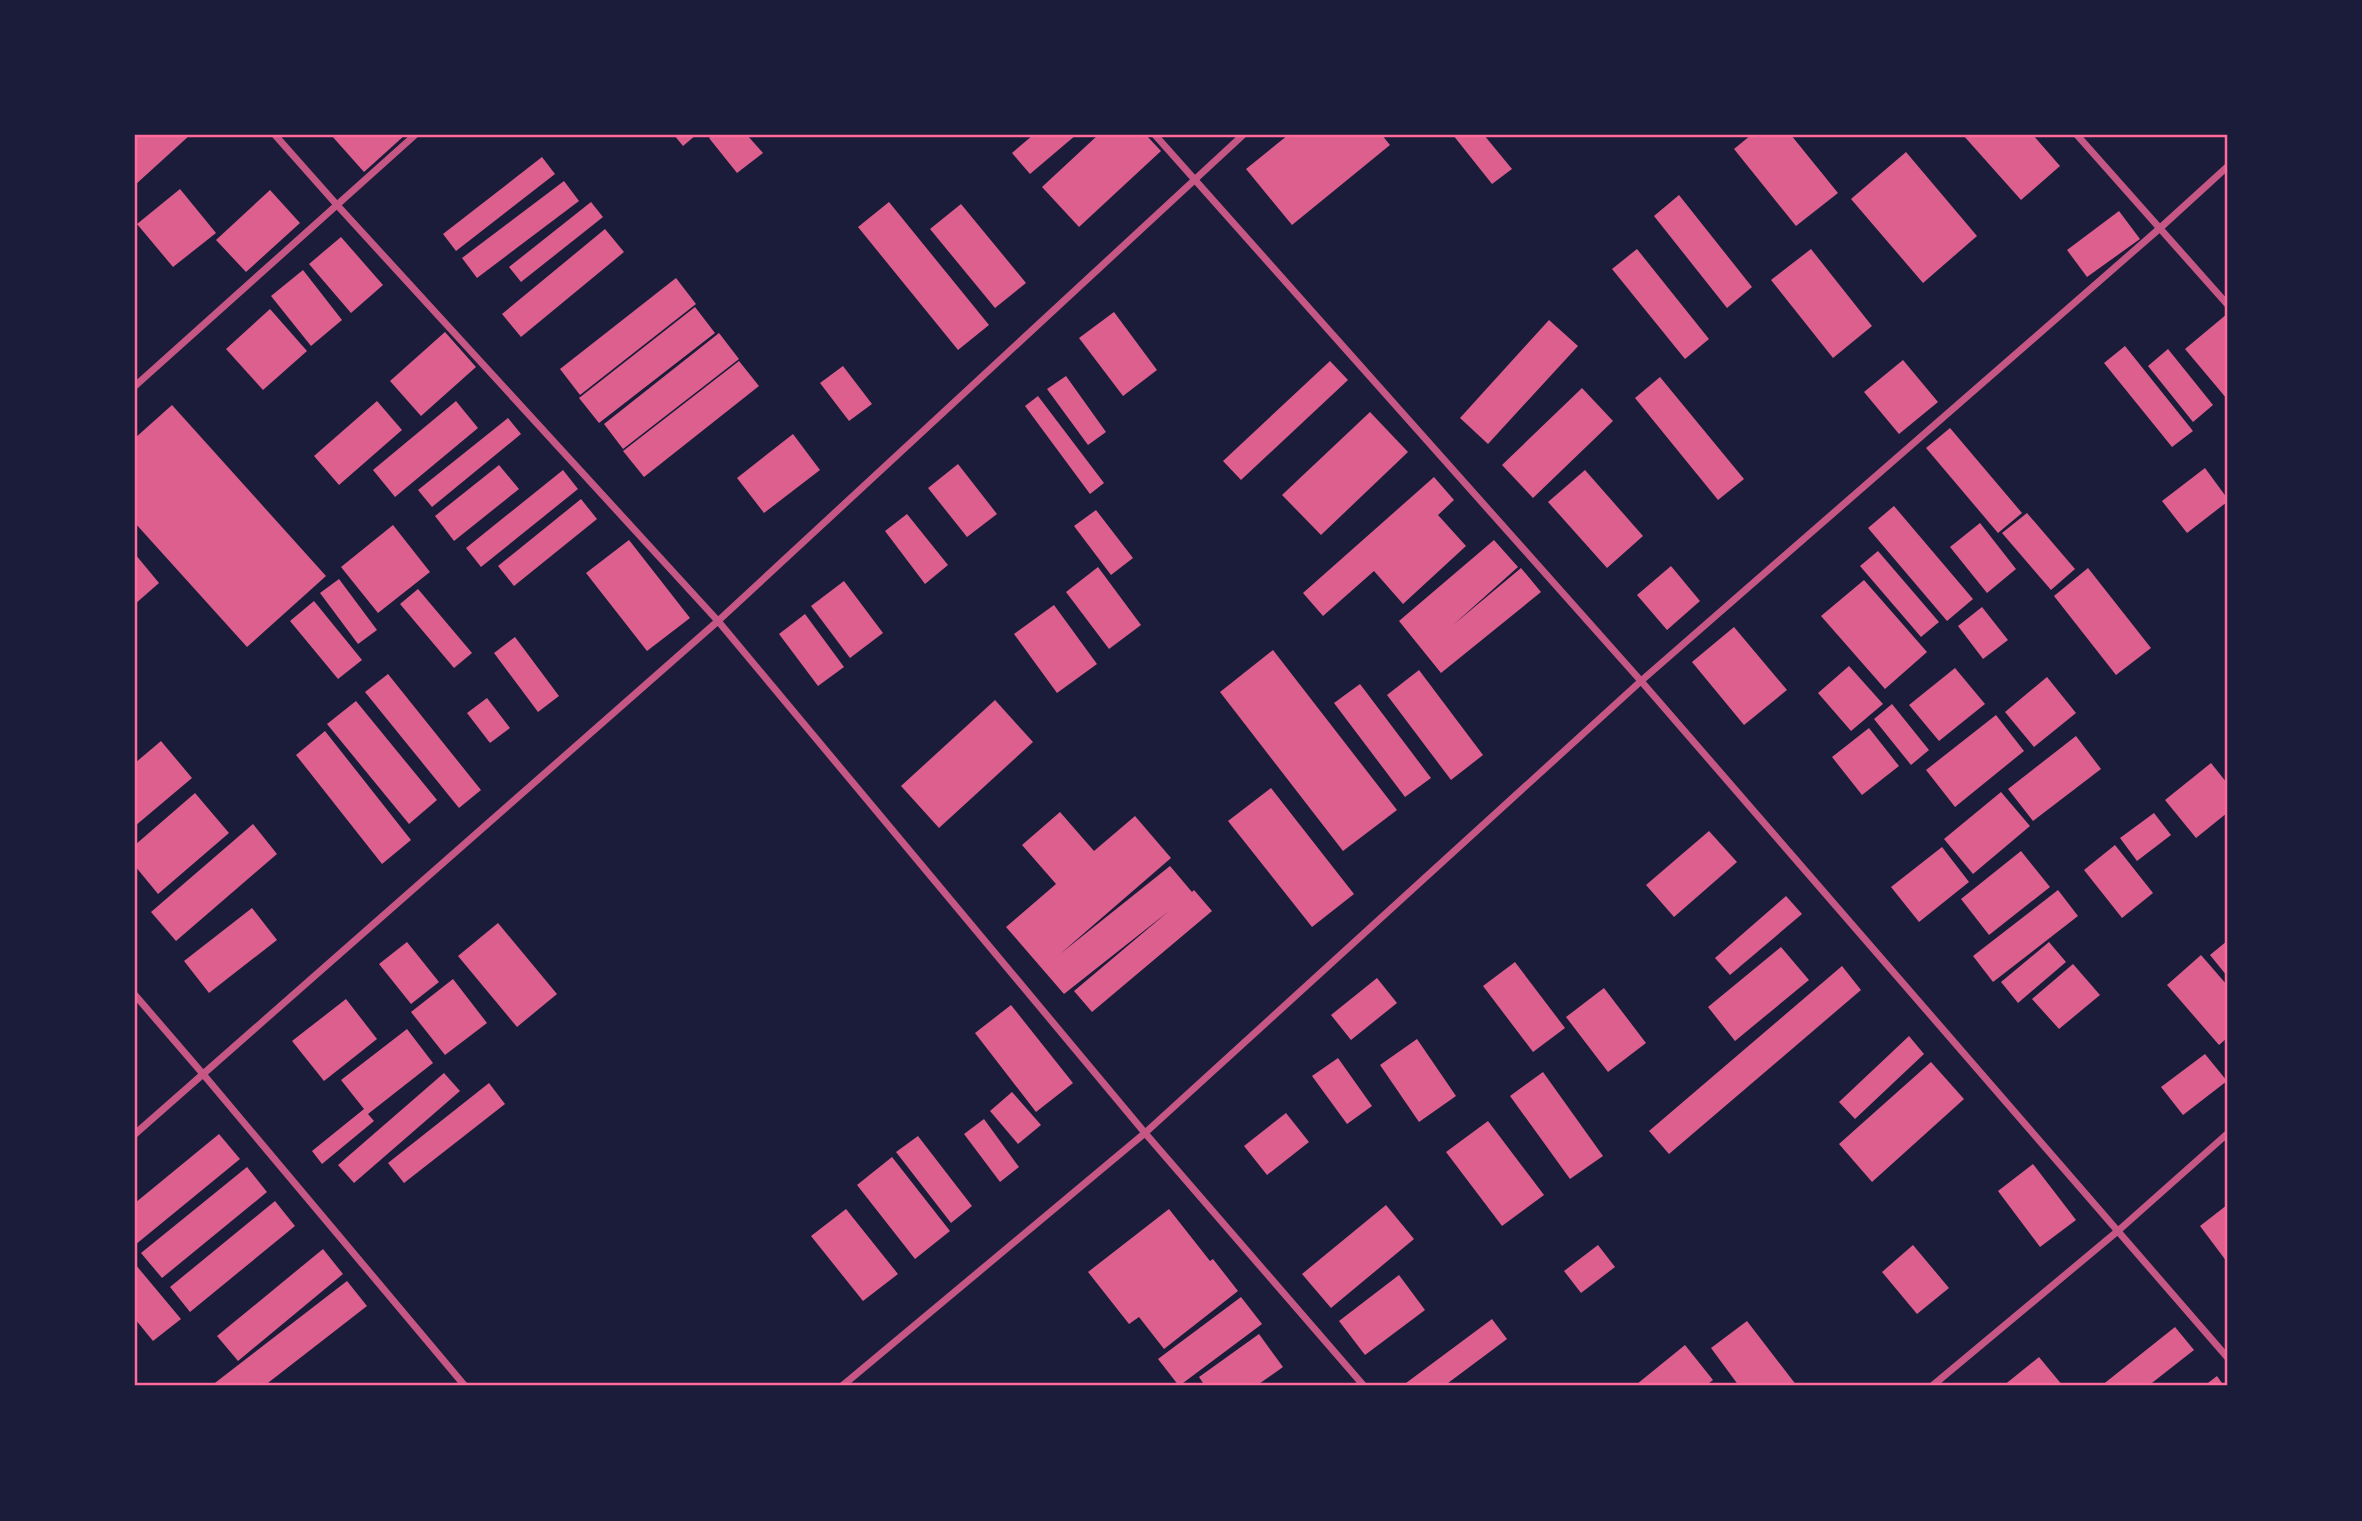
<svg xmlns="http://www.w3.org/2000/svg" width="2362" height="1521" viewBox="0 0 2362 1521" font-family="'PT Sans Narrow',sans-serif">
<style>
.building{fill:#dd5f8e}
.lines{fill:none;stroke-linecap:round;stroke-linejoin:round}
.minor{stroke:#c65784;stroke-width:7}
.neatline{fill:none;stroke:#ff6b9d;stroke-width:2.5}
</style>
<rect width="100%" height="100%" fill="#1b1b3a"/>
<g class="building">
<polygon points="135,135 190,135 135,185"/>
<polygon points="331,135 405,135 364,172"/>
<polygon points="674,135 696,135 683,146"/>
<polygon points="713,135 747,135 763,153 737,173 709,138"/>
<polygon points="1033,135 1076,135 1030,174 1012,153"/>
<polygon points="1098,135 1146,135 1161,151 1079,227 1042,187"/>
<polygon points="1288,135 1382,135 1390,145 1292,225 1246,169"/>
<polygon points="1453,135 1484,135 1512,169 1492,184"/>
<polygon points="1751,135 1791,135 1838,193 1796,226 1734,149"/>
<polygon points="1963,135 2033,135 2060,166 2021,200"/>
<polygon points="1906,152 1977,236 1923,283 1851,199"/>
<polygon points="542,157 555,174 456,251 443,234"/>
<polygon points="564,181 579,201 477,278 462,258"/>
<polygon points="180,189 216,233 173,267 137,224"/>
<polygon points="270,190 300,223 246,272 216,240"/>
<polygon points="1679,195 1752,287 1727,308 1654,216"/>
<polygon points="591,202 603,217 521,282 509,267"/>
<polygon points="889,202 989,325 958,350 858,227"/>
<polygon points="961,204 1026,283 995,308 930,229"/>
<polygon points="2119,211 2140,239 2087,277 2067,250"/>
<polygon points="605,229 624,252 521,337 502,314"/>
<polygon points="341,237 383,285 351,313 309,264"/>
<polygon points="1637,249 1709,339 1685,359 1612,269"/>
<polygon points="1811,249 1872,326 1833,358 1771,280"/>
<polygon points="303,270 342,320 311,346 271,296"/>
<polygon points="676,278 696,304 580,395 560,369"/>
<polygon points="695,307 715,333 599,423 579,398"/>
<polygon points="270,309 307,351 263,390 226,349"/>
<polygon points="1114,312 1157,370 1123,396 1079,338"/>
<polygon points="2227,314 2227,399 2185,349"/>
<polygon points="1549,320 1578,346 1488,444 1460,418"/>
<polygon points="445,332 476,367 421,416 390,381"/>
<polygon points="719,333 739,359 623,449 604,424"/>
<polygon points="2125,346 2193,431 2172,447 2104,363"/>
<polygon points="2168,349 2213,405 2193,422 2148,366"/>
<polygon points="1903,360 1938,402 1899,434 1864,392"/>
<polygon points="739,361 759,386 644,477 623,451"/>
<polygon points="1330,361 1348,380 1241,480 1223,461"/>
<polygon points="843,366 872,404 849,421 820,383"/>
<polygon points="1066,376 1106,432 1088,445 1047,389"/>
<polygon points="1660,377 1744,479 1718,500 1635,398"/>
<polygon points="1582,388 1613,421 1533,498 1502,465"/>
<polygon points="1038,396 1104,483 1090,494 1025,406"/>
<polygon points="377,401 402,430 339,485 314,456"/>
<polygon points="456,401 478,428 395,497 373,470"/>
<polygon points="172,405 326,576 247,647 135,523 135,438"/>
<polygon points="1370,412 1408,452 1321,535 1282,495"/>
<polygon points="508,418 521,434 432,507 418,490"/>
<polygon points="1950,428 2022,513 1998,533 1926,448"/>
<polygon points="793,434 820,470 764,513 737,478"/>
<polygon points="958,464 997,514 967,537 928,488"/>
<polygon points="499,465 519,489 454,541 435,516"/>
<polygon points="2205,468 2227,498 2227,502 2187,533 2162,501"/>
<polygon points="563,470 578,489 481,567 466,548"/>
<polygon points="1585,470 1643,536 1607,568 1548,502"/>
<polygon points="1434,477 1454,500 1438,515 1466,546 1403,604 1374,571 1323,616 1303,593"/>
<polygon points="581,499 597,519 514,586 498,566"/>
<polygon points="1894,506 1973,599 1947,621 1868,528"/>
<polygon points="1096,510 1133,558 1111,575 1074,526"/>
<polygon points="2027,513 2075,569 2051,590 2002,533"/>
<polygon points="907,514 948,565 925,584 885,531"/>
<polygon points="1980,523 2016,569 1987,593 1950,547"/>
<polygon points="393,525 430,572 378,613 341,567"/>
<polygon points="629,540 690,618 647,651 586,573"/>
<polygon points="1494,540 1518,567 1453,625 1521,568 1541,592 1441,673 1399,621"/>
<polygon points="1878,551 1939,622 1921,637 1860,566"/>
<polygon points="135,554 159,583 135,604"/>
<polygon points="1671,566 1700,601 1667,630 1637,595"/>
<polygon points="1098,567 1141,625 1109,649 1066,592"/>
<polygon points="2088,568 2151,648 2116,675 2054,596"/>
<polygon points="339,579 377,630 358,644 320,593"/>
<polygon points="1864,580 1927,652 1885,689 1821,616"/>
<polygon points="844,581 883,633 850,658 811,606"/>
<polygon points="418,589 472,653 454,668 400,604"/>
<polygon points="314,601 362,660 338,679 290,621"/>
<polygon points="1054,605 1097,664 1057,693 1014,634"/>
<polygon points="1982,607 2008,640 1983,659 1958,626"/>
<polygon points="805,614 844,667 818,686 779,634"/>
<polygon points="1734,627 1787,690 1744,725 1692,662"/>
<polygon points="515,637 559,696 538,712 494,653"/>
<polygon points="1273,650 1397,810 1343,851 1220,692"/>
<polygon points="1849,666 1883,704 1851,731 1818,693"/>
<polygon points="1955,668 1985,704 1939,741 1909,705"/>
<polygon points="1419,670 1483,755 1451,780 1387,695"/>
<polygon points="388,674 481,790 459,808 365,692"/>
<polygon points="2047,677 2076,713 2034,747 2005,712"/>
<polygon points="1360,684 1431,778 1405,797 1334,703"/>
<polygon points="487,698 510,728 490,743 467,713"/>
<polygon points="995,700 1033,742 939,828 901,786"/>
<polygon points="356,701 437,800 409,824 327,724"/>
<polygon points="1892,704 1929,750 1911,765 1874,719"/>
<polygon points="1996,715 2024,751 1955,807 1926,770"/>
<polygon points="1869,728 1899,766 1862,795 1832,757"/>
<polygon points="325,731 411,840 382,864 296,755"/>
<polygon points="2076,736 2101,769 2033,821 2008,789"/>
<polygon points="161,741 192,778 135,826 135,763"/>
<polygon points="2211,763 2227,783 2227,813 2196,838 2165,800"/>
<polygon points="1271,788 1354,894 1312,927 1228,821"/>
<polygon points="2001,792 2030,826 1973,874 1944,839"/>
<polygon points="195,793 229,833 158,894 135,866 135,845"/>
<polygon points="1060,812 1094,851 1135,816 1171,858 1060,954 1170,866 1192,892 1194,890 1212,911 1092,1012 1074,991 1169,911 1064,994 1006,927 1056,884 1022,845"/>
<polygon points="2154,813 2171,835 2137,861 2120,838"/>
<polygon points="253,824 277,854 176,941 151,912"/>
<polygon points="1709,831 1737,862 1674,917 1646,885"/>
<polygon points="2115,845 2153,893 2122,918 2084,870"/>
<polygon points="1942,847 1969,882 1919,922 1891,887"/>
<polygon points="2021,851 2050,887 1989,935 1961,899"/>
<polygon points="2058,890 2078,916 1993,982 1973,956"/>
<polygon points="1786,896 1802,914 1730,975 1715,958"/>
<polygon points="252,908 277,940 209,993 184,961"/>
<polygon points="498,923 557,994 517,1027 458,956"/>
<polygon points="2227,941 2227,976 2210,955"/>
<polygon points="407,942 439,982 411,1004 379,964"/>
<polygon points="2049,942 2066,962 2018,1003 2001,982"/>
<polygon points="1781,947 1809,980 1735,1041 1708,1007"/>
<polygon points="2201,955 2227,985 2227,1038 2219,1045 2167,985"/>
<polygon points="1515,962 1565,1028 1533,1052 1483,986"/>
<polygon points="2073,964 2100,995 2059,1029 2032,999"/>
<polygon points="1842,966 1861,990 1669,1154 1649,1131"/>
<polygon points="1377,978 1397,1003 1351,1040 1331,1015"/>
<polygon points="453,979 487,1023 445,1055 411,1012"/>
<polygon points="1604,988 1646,1043 1608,1072 1566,1017"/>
<polygon points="346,999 377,1039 324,1081 292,1041"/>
<polygon points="1011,1005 1073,1083 1036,1112 975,1033"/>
<polygon points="407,1029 433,1063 368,1114 374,1121 322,1164 312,1151 364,1109 341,1080"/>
<polygon points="1909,1036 1924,1054 1855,1119 1839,1102"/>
<polygon points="1417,1039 1456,1096 1419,1122 1380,1065"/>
<polygon points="2205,1054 2227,1081 2183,1115 2161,1087"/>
<polygon points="1338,1058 1372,1106 1347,1124 1312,1076"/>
<polygon points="1931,1062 1964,1099 1872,1182 1839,1144"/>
<polygon points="1543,1072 1603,1156 1570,1179 1510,1096"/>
<polygon points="444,1073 460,1091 354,1183 338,1165"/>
<polygon points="489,1083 505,1104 404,1183 388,1163"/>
<polygon points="1012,1092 1041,1125 1018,1144 990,1111"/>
<polygon points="1286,1113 1309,1142 1267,1175 1244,1146"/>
<polygon points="984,1119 1019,1167 1000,1182 964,1134"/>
<polygon points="1488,1121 1544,1195 1502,1226 1446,1152"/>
<polygon points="219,1134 240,1159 135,1245 135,1203"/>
<polygon points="918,1136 972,1206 951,1223 896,1152"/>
<polygon points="892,1157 950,1231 915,1259 857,1185"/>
<polygon points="2033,1164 2076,1220 2040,1247 1998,1191"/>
<polygon points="247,1167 267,1192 162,1278 141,1253"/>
<polygon points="275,1201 295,1226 190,1312 170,1287"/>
<polygon points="1386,1205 1414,1239 1331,1308 1302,1274"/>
<polygon points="2227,1205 2227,1262 2200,1226"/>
<polygon points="846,1209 898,1274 863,1301 811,1236"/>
<polygon points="1169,1209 1210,1261 1213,1259 1238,1291 1164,1349 1139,1317 1129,1324 1088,1272"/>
<polygon points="1598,1245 1615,1267 1581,1293 1564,1271"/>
<polygon points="1913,1245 1949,1288 1917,1314 1882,1272"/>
<polygon points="323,1249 343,1274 238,1361 217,1336"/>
<polygon points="135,1264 181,1319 153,1341 135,1319"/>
<polygon points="1399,1275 1425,1310 1365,1355 1339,1321"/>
<polygon points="347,1281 367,1306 264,1386 211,1386"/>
<polygon points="1241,1297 1262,1324 1179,1386 1158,1359"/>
<polygon points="1492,1319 1507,1339 1444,1386 1402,1386"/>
<polygon points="1747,1321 1797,1386 1739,1386 1711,1348"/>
<polygon points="2175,1327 2194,1350 2148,1386 2101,1386"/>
<polygon points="1259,1334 1283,1367 1256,1386 1205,1386 1199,1377"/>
<polygon points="1685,1345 1713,1380 1705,1386 1639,1386 1637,1384"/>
<polygon points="2039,1357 2063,1386 2003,1386"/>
<polygon points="2217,1376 2224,1386 2204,1386"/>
</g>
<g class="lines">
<g class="minor">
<polyline points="275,135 337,205 718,621 1145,1133 1364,1386"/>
<polyline points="1155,135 1641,681 2227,1357"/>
<polyline points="2077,135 2227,304"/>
<polyline points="135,386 415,135"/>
<polyline points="135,995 203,1074 465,1386"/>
<polyline points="135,1134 718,621 1243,135"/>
<polyline points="842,1386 1145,1133 1641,681 2159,229 2227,167"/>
<polyline points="1932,1386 2119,1230 2227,1134"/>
</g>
</g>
<rect width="2362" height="1521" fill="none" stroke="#1b1b3a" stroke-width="273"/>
<rect x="136" y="136" width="2090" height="1248" class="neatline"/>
</svg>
